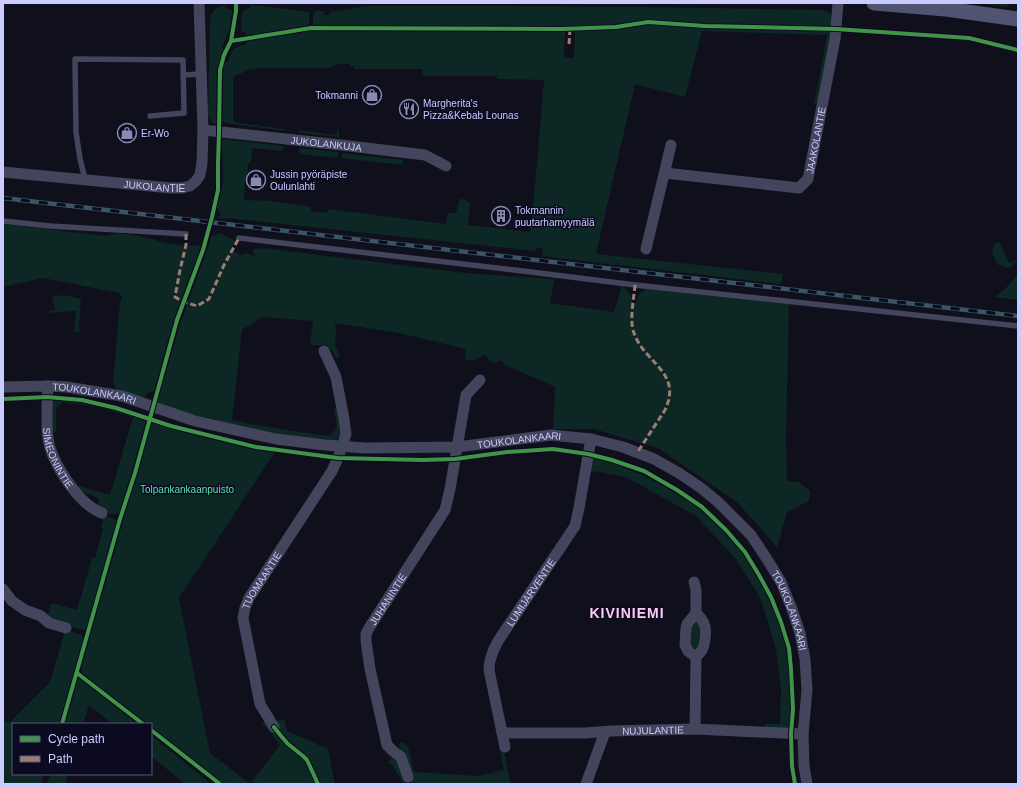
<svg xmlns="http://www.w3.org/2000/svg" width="1021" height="787" viewBox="0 0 1021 787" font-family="Helvetica,sans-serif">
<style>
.green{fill:#0d2724}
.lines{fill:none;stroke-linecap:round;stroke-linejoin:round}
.service{stroke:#43455d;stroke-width:5.5}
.minor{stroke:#43455d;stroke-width:11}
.secondary{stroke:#515470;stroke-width:15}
.rail-casing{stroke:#3a5563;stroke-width:4.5}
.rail{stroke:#0b0a21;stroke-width:3;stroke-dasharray:9;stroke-linecap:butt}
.quiet{stroke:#9b7d72;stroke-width:3;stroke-dasharray:6 3;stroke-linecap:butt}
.cycleway-casing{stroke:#0b0a21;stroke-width:6}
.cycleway{stroke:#419447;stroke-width:4}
.labels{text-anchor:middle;stroke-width:3;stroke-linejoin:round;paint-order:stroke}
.poi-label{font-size:10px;fill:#caccff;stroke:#0b0a21;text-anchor:start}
.street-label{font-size:10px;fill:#caccff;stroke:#0b0a21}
.park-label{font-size:10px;fill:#4aeba9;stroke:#0b0a21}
.district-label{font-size:14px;font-weight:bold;letter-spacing:1px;fill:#ffccf5;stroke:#0b0a21}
</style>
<rect width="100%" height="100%" fill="#100f1c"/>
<g class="green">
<polygon points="983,3 1014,3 1012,3 1006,7 985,4"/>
<path d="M225 5V8L231 10 232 12 229 33 227 34 222 48 224 49 218 71V126L212 122 208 114 210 19C213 10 215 7 225 5Z"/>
<polygon points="251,5 262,6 308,12 309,13 309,24 306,26 246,36 246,33 243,32 241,30 242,12 251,7"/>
<path d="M367 6C518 5 669 7 820 10L826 11 832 15 833 27 706 23 580 27 315 26 313 24V14L315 11H323L324 15H330V12Z"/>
<path d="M646 25 828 31 832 32 819 102 814 105 827 35 702 31 685 97 635 84 596 254 783 274 781 284 617 265 618 263 616 262 615 263V265L542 256 543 249 536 248 535 251 227 218 224 219 217 218 221 214 217 208 221 192 223 181 222 144V141L224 139 284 146 283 151 252 148 251 163H248L247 181H245L244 200 271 201 311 207V211L327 213 328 209 446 224 448 213H456L460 198 470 202 468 225 530 232 534 198 544 80 497 79V76H423L422 69H354V66H350V64H335V66H331V68H263L248 70 233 77V121L239 123 285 129V131L225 123 222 121 223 72 225 62H228C233 48 232 48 247 44L246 41 311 30H327L561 32H565L564 58H574L575 31 618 29Z"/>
<polygon points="299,130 336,135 337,130 339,130 339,137 299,133"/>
<polygon points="299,148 338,152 337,158 300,154 299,149"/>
<polygon points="342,153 403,160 403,165 341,158"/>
<path d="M3 224 106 236C128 228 157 243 179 245 186 246 194 245 201 246L174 319 154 391 149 392 144 398 116 389 115 385H113L120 303 122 298 119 293 43 278 3 287Z"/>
<path d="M220 233 235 241 231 250 241 255 246 253 257 257 252 252 255 249 263 248 465 273 554 279 550 303 614 312 622 286C630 292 632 294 632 303H636C637 296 640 292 646 289L789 304 786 438 787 481 799 482 810 491 809 501 787 512 777 547 738 503 658 448 594 429H553L555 387 505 365 501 360 494 363 489 361 485 355 472 361 465 359 466 349 399 333 335 323 337 337H335V344L340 355 338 357 336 358 333 352 327 345H310L313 321 262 317 242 330 232 420C264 427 297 432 330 436L337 428 334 409H338L341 432 339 437 333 441 277 434 159 407 157 402 181 321 212 236Z"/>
<polygon points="1000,242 1009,263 1018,260 1009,268 998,265 992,253 994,244"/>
<polygon points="1018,274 1018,300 994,297 1005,289"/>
<polygon points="63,295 81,299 79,328 81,332 74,331 76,311 50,313 49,311 55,310 52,297"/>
<path d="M51 399 98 405 116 410 145 420 146 421 120 513C113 517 105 511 98 507V505L99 500 98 498 83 492 78 488 79 486H82L83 487 110 495 133 417 98 407 63 402 56 408V432L51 431Z"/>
<polygon points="153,422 215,440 275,452 179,598 210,753 250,784 280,745 265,726 261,724 266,721 280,738 287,746 302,758 305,762 316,784 222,784 151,728 151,724 146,724 88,678 82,673 81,668 151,423"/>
<path d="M592 457C625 466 655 479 683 498 689 501 696 505 701 509 733 535 759 571 774 609 779 622 785 636 787 650 791 676 791 703 790 729L767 728 766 727 765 724H780L781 689 776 649 761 599 736 559 696 516 626 477 594 471 593 473 590 470Z"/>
<polygon points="100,514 116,520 118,521 87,629 83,630 51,621 48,618 51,603 77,610 92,558 95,558 102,532 103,529 101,527 103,520 97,518"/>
<path d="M692 621H698L701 625 698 648C694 649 693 648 689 646Z"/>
<polygon points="66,630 82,635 84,640 59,724 13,724 13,774 44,774 41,784 3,784 3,721 10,722 50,682 64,634 64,631"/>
<polygon points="79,679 81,679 137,724 113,724 89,705 83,724 64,724 76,682"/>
<path d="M284 719 287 731 328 749 335 784H320C316 775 313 766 308 758 299 746 275 737 277 721Z"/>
<polygon points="151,735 211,784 185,784 151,756"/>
<polygon points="499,741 502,743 511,784 412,784 403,755 399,745 400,743 403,743 408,746 414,772 479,776 504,770 498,742"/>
<polygon points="391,758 397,759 407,780 407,784 404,784 392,765 388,763"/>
<polygon points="50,774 68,774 65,784 47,784"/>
</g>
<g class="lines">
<g class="service">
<polyline points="562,29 616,27 648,22 705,26 836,29"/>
<polyline points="183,75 201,74"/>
<polyline points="85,179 80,159 76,132 75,59 183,60 184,113 150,116"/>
<polyline points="3,221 50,226 186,234"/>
<polyline points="239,238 523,271 635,285 1018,326"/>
</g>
<g class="minor">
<path id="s1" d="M203 130 341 145 425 155 446 166"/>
<path id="s2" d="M3 172 171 188H182L190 186 196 181 200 175 202 163 203 130 199 3"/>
<path id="s3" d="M665 173 799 188 808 179 835 39 838 3"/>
<polyline points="646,249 671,145"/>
<path id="s4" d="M48 386C47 397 47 408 47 420 47 426 47 432 48 438 51 462 79 505 102 513"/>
<path id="s5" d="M3 387 48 386 67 387 122 396 195 421 276 439 325 445 365 448 457 447 551 435 591 439 623 447 654 459 679 473 701 488 718 502 751 535 765 556 781 582 792 609 800 633 805 659 807 690 803 734 804 766 807 784"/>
<polyline points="694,582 696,590 696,613"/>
<polyline points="3,589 12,601 25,610 41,616 49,623 66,628"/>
<path id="s6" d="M274 727 260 704 243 618 245 608 249 598 332 471 338 458 346 434 344 419 336 377 324 351"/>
<path d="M695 729 696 657C698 655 701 652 702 650 705 645 707 629 704 624 703 620 699 616 696 613L687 624 686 628 685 645 688 651 696 657"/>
<path id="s7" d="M502 733H585L611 731 695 729 803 734"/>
<path id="s8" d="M505 747 489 670C489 659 493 650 498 641L575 526 579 508 591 439"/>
<path id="s9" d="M408 777 401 757 393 751 387 745 370 669 366 641V634L369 628 445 510 450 489 466 395 480 380"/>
<polyline points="586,784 605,732"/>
</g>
<polyline class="secondary" points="874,3 946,9 1018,19"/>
<g class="rail-casing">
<polyline id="rail" points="3,198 1018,316"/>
</g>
<use href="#rail" class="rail"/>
<g class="quiet">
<polyline points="569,44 570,29"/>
<polyline points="186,234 186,245 180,270 175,297 184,302 197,306 209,299 224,265 239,238"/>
<path d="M635 285C634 298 629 321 634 333 644 363 683 372 665 410L637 453"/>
</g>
<g class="cycleway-casing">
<g id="cycleway">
<polyline points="231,41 311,28 562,29 616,27 648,22 705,26 836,29 969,38 1018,50"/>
<polyline points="3,399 47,397 82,400 116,408 171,426 256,447 338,458 423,460 455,459 507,452 553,449 588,454 612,460 644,471 677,490 702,507 726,530 745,552 759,575 771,597 781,622 789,648 791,669 793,709 791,734 792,766 795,784"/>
<polyline points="77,673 143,724"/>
<polyline points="62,724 120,519 135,473 177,320 203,250 212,217 218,190 218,163 219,132 220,70 224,55 231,41 236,11 236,3"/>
<polyline points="274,727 281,736 288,744 303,756 307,760 318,784"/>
<polyline points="151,730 220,784"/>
</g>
</g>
<use href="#cycleway" class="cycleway"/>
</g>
<defs>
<g id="shop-ring" transform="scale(1)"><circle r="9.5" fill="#0b0a21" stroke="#898ab0" stroke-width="1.5"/><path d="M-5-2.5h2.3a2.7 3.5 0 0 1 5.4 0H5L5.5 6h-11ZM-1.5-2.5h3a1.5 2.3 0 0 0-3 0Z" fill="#898ab0"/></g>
<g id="restaurant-ring" transform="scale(1)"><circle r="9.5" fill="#0b0a21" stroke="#898ab0" stroke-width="1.5"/><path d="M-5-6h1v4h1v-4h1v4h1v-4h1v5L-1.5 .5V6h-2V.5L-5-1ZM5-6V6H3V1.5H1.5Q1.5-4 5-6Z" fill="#898ab0"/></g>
<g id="building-ring" transform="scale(1)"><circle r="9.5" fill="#0b0a21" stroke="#898ab0" stroke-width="1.5"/><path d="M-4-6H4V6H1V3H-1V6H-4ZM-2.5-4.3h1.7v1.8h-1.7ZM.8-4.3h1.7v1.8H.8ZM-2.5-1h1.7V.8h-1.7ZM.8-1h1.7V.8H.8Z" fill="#898ab0"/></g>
</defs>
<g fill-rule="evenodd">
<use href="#shop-ring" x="372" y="95"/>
<use href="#restaurant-ring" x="409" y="109"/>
<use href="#shop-ring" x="127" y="133"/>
<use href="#shop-ring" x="256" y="180"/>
<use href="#building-ring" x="501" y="216"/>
</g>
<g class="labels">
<g class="poi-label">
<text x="358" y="99" text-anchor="end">Tokmanni</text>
<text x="423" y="107">Margherita's<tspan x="423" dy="12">Pizza&amp;Kebab Lounas</tspan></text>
<text x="141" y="137">Er-Wo</text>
<text x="270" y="178">Jussin pyöräpiste<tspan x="270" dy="12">Oulunlahti</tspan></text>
<text x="515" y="214">Tokmannin<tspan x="515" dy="12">puutarhamyymälä</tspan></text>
</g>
<g class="street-label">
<text dy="4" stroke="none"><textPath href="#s3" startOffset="187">JAAKOLANTIE</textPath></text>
<text dy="4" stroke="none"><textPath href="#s1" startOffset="124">JUKOLANKUJA</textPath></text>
<text dy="4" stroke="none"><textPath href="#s2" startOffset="152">JUKOLANTIE</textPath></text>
<text dy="4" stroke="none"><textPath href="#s5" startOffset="92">TOUKOLANKAARI</textPath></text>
<text dy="4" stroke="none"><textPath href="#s5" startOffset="524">TOUKOLANKAARI</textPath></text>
<text dy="4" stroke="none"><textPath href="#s4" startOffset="74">SIMEONINTIE</textPath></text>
<text dy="4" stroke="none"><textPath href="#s6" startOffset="157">TUOMAANTIE</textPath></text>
<text dy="4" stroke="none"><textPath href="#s8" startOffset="168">LUMIJÄRVENTIE</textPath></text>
<text dy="4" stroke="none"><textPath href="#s9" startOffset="194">JUHANINTIE</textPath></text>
<text dy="4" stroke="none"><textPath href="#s5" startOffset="872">TOUKOLANKAARI</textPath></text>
<text dy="4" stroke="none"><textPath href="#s7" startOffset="151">NUJULANTIE</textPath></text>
</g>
<g class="park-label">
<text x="187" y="493">Tolpankankaanpuisto</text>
</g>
<g class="district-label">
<text x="627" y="618">KIVINIEMI</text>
</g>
</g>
<rect width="1021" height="787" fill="none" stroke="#caccff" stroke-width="8"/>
<rect x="12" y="723" width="140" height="52" fill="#0b0a21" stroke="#57587a"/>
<rect x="20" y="736" width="20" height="6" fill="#419447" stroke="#57587a"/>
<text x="48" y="743" font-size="12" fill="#caccff">Cycle path</text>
<rect x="20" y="756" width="20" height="6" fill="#9b7d72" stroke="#57587a"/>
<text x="48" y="763" font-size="12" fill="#caccff">Path</text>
</svg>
